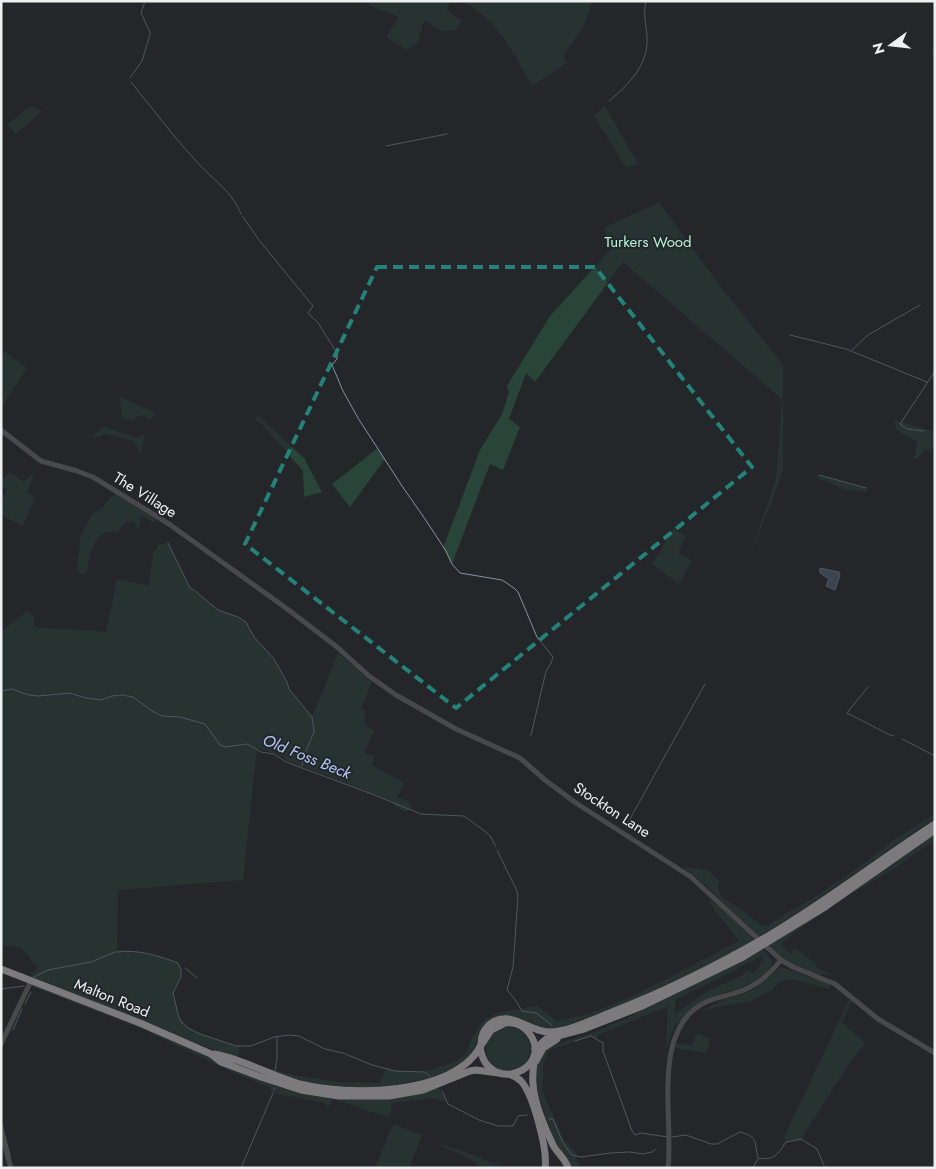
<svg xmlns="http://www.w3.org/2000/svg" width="936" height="1169" viewBox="0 0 936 1169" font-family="Jost,sans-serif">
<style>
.green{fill:#294438;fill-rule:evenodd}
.water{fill:#5a6882;stroke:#8691a4}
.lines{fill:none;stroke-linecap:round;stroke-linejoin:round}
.stream{stroke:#8691a4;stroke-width:1}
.minor{stroke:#767373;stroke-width:5}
.highway{stroke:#e6e0df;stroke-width:7}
.marked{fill:none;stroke:#25827b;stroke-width:4;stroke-dasharray:10 6;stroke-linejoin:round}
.labels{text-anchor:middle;stroke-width:4;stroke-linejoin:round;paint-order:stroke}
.park-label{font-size:15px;fill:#b6f5d7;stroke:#242729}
.street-label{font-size:15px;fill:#eef0f2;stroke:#242729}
.water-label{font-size:16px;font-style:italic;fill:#b1cafc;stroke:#242729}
</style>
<rect width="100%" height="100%" fill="#242729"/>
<g class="green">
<polygon points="367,1 450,1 447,10 462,21 455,30 441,31 424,20 418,42 407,50 386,37 399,17 371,6"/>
<path d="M462 1H593L584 25 563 56 568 62 532 86C520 65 509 43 493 25 485 15 473 8 462 1Z"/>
<polygon points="30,106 42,111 16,134 7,125"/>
<polygon points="605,106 638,164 626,168 594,116"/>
<polygon points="659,202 718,283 783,365 783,470 774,496 750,555 776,479 782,399 623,262 535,382 526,373 509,419 520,427 503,470 490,464 452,564 443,548 480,450 502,414 509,392 507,386 550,316 612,248 604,228"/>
<polygon points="4,351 27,368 4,403 1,402 1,357"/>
<polygon points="120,397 155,412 151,420 142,415 136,417 133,421 122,419"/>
<polygon points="258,415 304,458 322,492 304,497 303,471 262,424 254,421"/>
<polygon points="894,420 935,432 935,444 930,452 928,450 922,452 921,456 914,460 917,442 896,430"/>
<polygon points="104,427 136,438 145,435 140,455 134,441 105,434 90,439"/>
<polygon points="378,448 385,459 350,507 332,484"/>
<polygon points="9,472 24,482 31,474 34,476 27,492 35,498 23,526 1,515 1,500 7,490 1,486 1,481"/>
<polygon points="819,476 867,488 867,492 843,489 815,477"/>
<path d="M116 494 155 519 156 521 152 522 142 516 138 530 135 522C121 520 126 525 117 532 92 529 91 554 86 573L81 574 78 570 77 565 81 535 92 514 102 508 110 498Z"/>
<polygon points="674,529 686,536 678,553 692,561 679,584 652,564"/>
<path d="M168 543 190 588 218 610 238 617 246 622 254 637 274 659 287 682 289 689 312 717 338 653 372 682 361 709 366 711 363 722 368 724 366 727 374 730 364 753 375 756 372 765 404 783 397 797 409 801 411 808 405 812 394 805V802L350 784 288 761 278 754 257 748 243 880 118 890 117 950C138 951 158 956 178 963 186 978 175 980 173 992 173 997 175 1003 176 1008 181 1028 196 1032 214 1039 222 1042 232 1046 240 1046L238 1058 170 1034 95 1002 31 977 32 973 37 970V966C32 962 30 958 26 953 21 947 10 946 3 945L1 950V632L27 611 34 617V627L106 632 117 579 149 586 153 554 158 545Z"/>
<path d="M935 814V818C876 858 819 900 759 937L703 883 685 869V867L707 870 720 881 718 886 721 897 742 910 759 924 767 926 788 912 812 899 869 860 892 841Z"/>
<path d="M935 833V840L892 870 849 895 787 938 781 945 791 954 794 947 816 964V967L830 974C808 978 782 959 767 945Z"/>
<path d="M711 899 755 940C705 967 655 992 602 1013 587 1018 571 1025 555 1029 536 1033 522 1010 498 1017 474 1024 482 1046 469 1057 438 1085 363 1093 324 1086 299 1081 276 1072 252 1064L293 1075 337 1082 380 1083 386 1069 407 1072H425L455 1062 465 1055 472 1038 485 1019 497 1013 538 1006 556 1021 589 1014 635 995 739 941 709 903Z"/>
<path d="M763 949 773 962 766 974 755 982 701 1002 674 1026 666 1049 668 1006 598 1035V1039L591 1036 549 1050 543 1065V1093L564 1140 577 1154 576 1158 580 1168H571C570 1158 562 1154 557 1145 552 1138 550 1128 547 1120 539 1097 526 1065 549 1047L597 1031 629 1017ZM764 955 760 965 753 974 749 970 738 978 707 991 675 1014V1000Z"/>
<polygon points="781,967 830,984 829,989 791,979 785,980 779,983 772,990 749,1002 717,1007 699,1012 725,999 746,993 756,988"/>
<polygon points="32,983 145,1028 233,1068 298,1091 418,1093 439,1088 446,1102 432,1098 392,1103 390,1118 337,1100 332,1100 328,1108 325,1103 273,1093 271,1092 271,1088 232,1072 142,1029 31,986"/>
<polygon points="849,1000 852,1000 842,1022 865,1043 849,1064 801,1139 786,1142 784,1137"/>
<circle cx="508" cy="1049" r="22"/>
<polygon points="697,1033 710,1039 706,1053 676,1048 676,1044 692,1045"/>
<polygon points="393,1124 422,1135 409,1168 375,1168"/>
<polygon points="443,1144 506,1168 481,1168 472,1160 442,1146"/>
</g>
<polygon class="water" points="820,568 839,572 840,575 835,590 826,586 829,579 820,573"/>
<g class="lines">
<g class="stream">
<polyline points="933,52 935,52"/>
<polyline points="130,78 142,61 150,35 150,32 141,13 145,1"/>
<path d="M131 82C152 108 173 136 196 161 210 177 234 193 241 214"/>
<path d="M609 101C629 84 649 65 647 36 646 24 643 13 646 1"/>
<polyline points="386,146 447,134"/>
<polyline points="243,217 259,240 313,306 308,313 318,323 337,353 337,359 332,365 343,391 358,418 402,486 425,519 446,551 452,564 460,573 502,580 514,588 518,592 537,637 553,657 551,663 546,671 531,735"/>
<polyline points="790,335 846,349 927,382"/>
<polyline points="852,350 868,335 920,305"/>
<polyline points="924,431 907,429 900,424 935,371"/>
<polyline points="819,475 866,488"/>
<polyline points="168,543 190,588 194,590 218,610 238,617 246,622 254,637 274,659 287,682 289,689 312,717 314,732 303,758 302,766"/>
<polyline points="868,687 847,713 892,736 894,735"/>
<polyline points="1,691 12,689 29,695 38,696 69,693 86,698 101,700 112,696 122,695 133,697 152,711 162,716 180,717 205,724 220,745 225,747 247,744 261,752 274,754 286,762 372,794 411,810"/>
<polyline points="902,739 935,756"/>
<polyline points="412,810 420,814 464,816 486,832 491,837 496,847"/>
<polyline points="626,826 705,684"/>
<polyline points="497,850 517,891 518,897 513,967 507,990 514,998 522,1011 536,1013 552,1025"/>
<path d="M117 952C138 949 159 956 178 963L181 970V977L173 993 178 1014 181 1022 188 1028 200 1034 236 1046H251L274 1037 289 1035 299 1036 325 1049 343 1053 372 1065 395 1071 425 1072 430 1077"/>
<polyline points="185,968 197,978"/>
<polyline points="34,977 48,970 91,962 115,952"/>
<polyline points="1,989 24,986"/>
<polyline points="25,1004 31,992"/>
<polyline points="13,1030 22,1009"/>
<polyline points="575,1041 591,1036 603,1043 603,1051 632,1131 635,1135 641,1133 668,1137"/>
<polyline points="275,1071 277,1059 277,1037"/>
<polyline points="274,1090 274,1088"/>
<polyline points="442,1091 448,1104 479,1120 498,1126 513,1126 518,1116 527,1115"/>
<polyline points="549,1119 553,1119 563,1143 568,1150 572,1155 581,1157 610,1153 630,1152 643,1154 652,1152 656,1149"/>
<polyline points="1,1120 10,1155"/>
<path d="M672 1137 686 1135 711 1144H717L740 1132C759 1137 754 1142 758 1158 774 1161 778 1154 786 1142L801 1139 817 1149 825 1168"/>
<polyline points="241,1168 273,1093"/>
<polyline points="753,1168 758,1159"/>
</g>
<g class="minor">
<polyline points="1,430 41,461 77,471 93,477 169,524 286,608 337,647 369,676 396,695 456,729 520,758 545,780 576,803 691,877 781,960 793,967 835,984 878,1019 935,1053"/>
<polyline points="1,1044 31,981"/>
<polyline points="1,1132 11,1168"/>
<path d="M668 1168C674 1118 650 1028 706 1002 715 998 726 996 735 993 756 987 768 976 781 960"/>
</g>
<g class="highway">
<polyline points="1,969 140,1023 211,1054 221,1062 261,1077 301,1090 339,1096 389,1096 423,1090 470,1071 476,1070 499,1073"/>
<path d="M505 1023C514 1022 523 1025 529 1033 556 1069 487 1097 480 1047L491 1030Z"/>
<path d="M481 1044C481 1035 484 1030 490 1024 511 1008 529 1033 551 1032 570 1031 594 1019 612 1012 666 991 718 965 768 936 826 902 879 860 935 824"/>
<polyline points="535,1049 546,1039 584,1029 640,1007 743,957 825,907 935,830"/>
<path d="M214 1054C243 1059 271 1076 300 1084 348 1096 453 1096 480 1047"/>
<path d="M534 1056C534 1066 532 1075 533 1084 534 1102 545 1129 553 1145 557 1153 566 1159 568 1168"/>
<polyline points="536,1061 543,1048 557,1039"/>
<path d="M511 1075C514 1076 518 1078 521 1081 533 1094 548 1150 545 1168"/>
</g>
</g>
<path d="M0 0H936V1169H0ZM377 267H595L752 467 456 708 245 544Z" fill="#242729" fill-opacity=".55" fill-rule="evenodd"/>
<path class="marked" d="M377 267H595L752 467 456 708 245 544Z"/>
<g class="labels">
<g class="park-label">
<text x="648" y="247">Turkers Wood</text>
</g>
<g class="street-label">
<text transform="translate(145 495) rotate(32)" y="5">The Village</text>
<text transform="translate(612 810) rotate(33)" y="5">Stockton Lane</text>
<text transform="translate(112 998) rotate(22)" y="5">Malton Road</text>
</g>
<g class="water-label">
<text transform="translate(307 756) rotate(22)" y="6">Old Foss Beck</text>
</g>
</g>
<rect width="936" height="1169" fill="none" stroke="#eef0f2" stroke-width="5"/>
<g transform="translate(891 45) rotate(255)" stroke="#242729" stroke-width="4" paint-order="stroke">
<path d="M0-4L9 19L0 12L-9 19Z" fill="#eef0f2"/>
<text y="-8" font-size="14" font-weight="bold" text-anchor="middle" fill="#eef0f2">N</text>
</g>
</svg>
